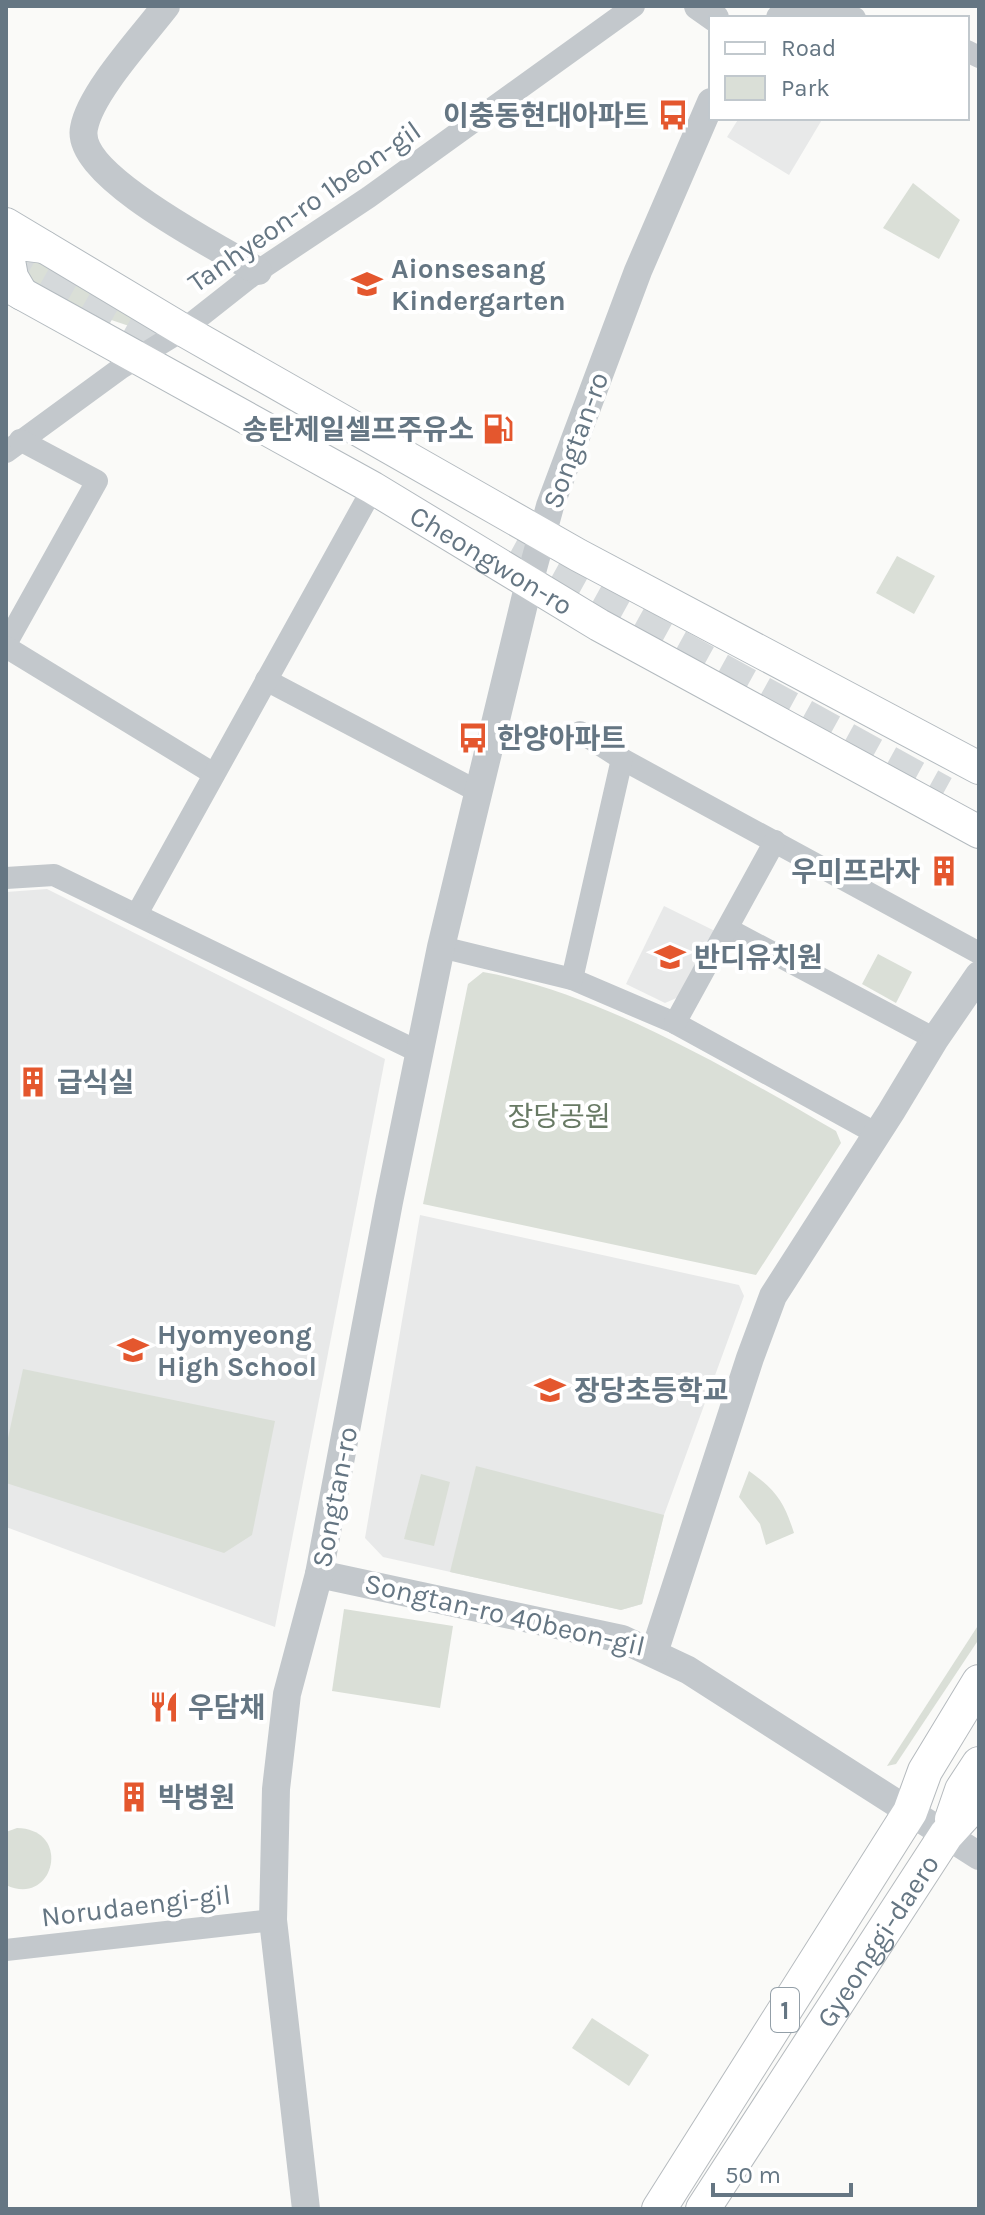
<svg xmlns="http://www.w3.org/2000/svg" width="985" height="2215" viewBox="0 0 985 2215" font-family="Karla,'Noto Sans KR',sans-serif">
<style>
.built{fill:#e8e9e9}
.green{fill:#dadfd7}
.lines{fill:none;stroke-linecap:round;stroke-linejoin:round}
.secondary-tunnel{stroke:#d5d9db;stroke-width:32;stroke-dasharray:32 16;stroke-linecap:butt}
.secondary-casing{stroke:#b3babf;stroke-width:34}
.primary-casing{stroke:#b5babe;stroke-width:36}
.minor{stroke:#c3c8cc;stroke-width:22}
.tertiary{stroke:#c3c8cc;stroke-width:28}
.secondary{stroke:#fff;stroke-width:32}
.primary{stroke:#fff;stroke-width:34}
.labels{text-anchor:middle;stroke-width:8;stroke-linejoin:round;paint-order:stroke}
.shield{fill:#fff;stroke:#939fa8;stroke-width:2}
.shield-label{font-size:26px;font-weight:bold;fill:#657683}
.poi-label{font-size:28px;font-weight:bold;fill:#657683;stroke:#fff;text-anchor:start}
.street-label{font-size:28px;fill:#657683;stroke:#fff}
.park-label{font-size:28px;fill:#687a64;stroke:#fff}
</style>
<rect width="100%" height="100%" fill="#fafaf8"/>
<g class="built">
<polygon points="739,118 823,118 789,175 727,137"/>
<polygon points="47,889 385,1059 275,1627 6,1527 6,892"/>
<polygon points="664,906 715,931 681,996 665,1003 626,984"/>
<polygon points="420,1215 739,1285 744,1296 664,1515 642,1604 621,1610 383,1557 365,1538"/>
</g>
<g class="green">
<polygon points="913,183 960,220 939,259 883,228"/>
<polygon points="34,257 147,322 132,327 76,308 24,277 22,263"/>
<polygon points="897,556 935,576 914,614 876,593"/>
<polygon points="878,954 912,972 896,1003 862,984"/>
<path d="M483 972C601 993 732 1071 836 1131L841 1143 756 1275 423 1204 468 984Z"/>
<polygon points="23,1369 275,1421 252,1535 224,1553 6,1483 6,1447"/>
<polygon points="476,1466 664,1515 642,1604 621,1610 450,1572"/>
<path d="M749 1471C776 1490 784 1502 794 1533L766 1545 760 1524 739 1497Z"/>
<polygon points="421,1474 450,1482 434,1546 404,1539"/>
<polygon points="344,1609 453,1626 440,1708 332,1691"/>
<polygon points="979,1624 979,1639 896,1764 887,1766"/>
<path d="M17 1828C73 1829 54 1908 6 1885V1832Z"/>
<polygon points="592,2018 649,2055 629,2086 572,2048"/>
</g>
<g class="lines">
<g class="secondary-tunnel">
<polyline points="6,247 169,339"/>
<polyline points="510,553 944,792"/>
</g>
<g class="secondary-casing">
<g id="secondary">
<polyline points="6,224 183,330 578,555 979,768"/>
<path id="s1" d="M6 285 373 488 599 625 979 832"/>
<polyline points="22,294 12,277 8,255 20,244 44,247"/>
</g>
</g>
<g class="primary-casing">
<g id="primary">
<polyline points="952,1819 962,1790 979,1764"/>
<polyline points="659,2209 910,1812 925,1771 979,1682"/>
<path id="s2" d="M703 2209 946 1835 979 1799"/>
</g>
</g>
<g class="minor">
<polyline points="797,8 855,18"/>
<polyline points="967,51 979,57"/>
<polyline points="6,452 121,368 183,330 258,271 369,197 634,6"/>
<polyline points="6,644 97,481 20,440"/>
<polyline points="6,647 214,774"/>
<polyline points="266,680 477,791"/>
<polyline points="580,732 622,759 979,953"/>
<polyline points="6,878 54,875 421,1053"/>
<polyline points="137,914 373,488"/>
<polyline points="728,929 935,1039"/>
<polyline points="441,947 572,979 675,1023 877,1134"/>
<polyline points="572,979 622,759"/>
<polyline points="675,1023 775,841"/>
<polyline points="6,1950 273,1920"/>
</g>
<g class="tertiary">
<path d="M166 6C143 36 90 93 84 128 74 176 221 249 258 271"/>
<polyline points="698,6 715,18"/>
<polyline points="780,18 807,6"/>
<polyline points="319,1574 622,1639 688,1670 979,1856"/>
<polyline points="654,1653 750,1358 773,1296 891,1112 935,1039 979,975"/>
<polyline points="306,2209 273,1920 276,1789 287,1694 319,1574 389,1202 441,947 529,583 550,506 638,271 711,102"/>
</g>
<use href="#secondary" class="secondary"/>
<use href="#primary" class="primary"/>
</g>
<defs>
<g id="bus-bare" transform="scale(2.4)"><path d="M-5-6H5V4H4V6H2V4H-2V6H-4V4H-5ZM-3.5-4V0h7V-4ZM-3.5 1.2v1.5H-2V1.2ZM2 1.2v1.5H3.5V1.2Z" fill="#e4572e" stroke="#fff" stroke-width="2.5" paint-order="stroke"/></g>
<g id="school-bare" transform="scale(2.4)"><path d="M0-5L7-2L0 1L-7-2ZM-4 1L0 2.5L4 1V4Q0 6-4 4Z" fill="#e4572e" stroke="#fff" stroke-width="2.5" paint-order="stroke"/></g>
<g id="fuel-bare" transform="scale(2.4)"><path d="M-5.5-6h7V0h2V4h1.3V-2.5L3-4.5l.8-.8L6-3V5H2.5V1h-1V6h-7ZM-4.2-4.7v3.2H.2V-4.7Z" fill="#e4572e" stroke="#fff" stroke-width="2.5" paint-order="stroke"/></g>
<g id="building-bare" transform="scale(2.4)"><path d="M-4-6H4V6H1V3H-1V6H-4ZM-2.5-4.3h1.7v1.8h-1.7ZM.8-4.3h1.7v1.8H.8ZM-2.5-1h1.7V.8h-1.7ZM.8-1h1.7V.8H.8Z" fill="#e4572e" stroke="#fff" stroke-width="2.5" paint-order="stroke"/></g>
<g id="restaurant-bare" transform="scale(2.4)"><path d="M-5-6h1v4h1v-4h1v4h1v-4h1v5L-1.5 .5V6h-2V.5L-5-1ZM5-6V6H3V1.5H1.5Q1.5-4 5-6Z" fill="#e4572e" stroke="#fff" stroke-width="2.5" paint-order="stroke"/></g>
</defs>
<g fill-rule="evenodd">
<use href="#bus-bare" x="673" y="115"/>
<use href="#school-bare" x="367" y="284"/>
<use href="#fuel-bare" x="498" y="429"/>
<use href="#bus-bare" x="473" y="738"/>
<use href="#building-bare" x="944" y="871"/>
<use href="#school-bare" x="670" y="957"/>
<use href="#building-bare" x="33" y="1082"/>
<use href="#school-bare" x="133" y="1350"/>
<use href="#school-bare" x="550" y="1390"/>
<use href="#restaurant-bare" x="164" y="1707"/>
<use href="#building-bare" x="134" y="1797"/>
</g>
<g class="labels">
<rect class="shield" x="771" y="1988" width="28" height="44" rx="6"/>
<g class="shield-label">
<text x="785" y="2019">1</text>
</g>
<g class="poi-label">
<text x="649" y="125" text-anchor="end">이충동현대아파트</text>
<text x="391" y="278">Aionsesang<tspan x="391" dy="32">Kindergarten</tspan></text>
<text x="474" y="439" text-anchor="end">송탄제일셀프주유소</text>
<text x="497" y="748">한양아파트</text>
<text x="920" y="881" text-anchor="end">우미프라자</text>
<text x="694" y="967">반디유치원</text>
<text x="57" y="1092">급식실</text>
<text x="157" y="1344">Hyomyeong<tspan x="157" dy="32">High School</tspan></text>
<text x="574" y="1400">장당초등학교</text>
<text x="188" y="1717">우담채</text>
<text x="158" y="1807">박병원</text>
</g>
<g class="street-label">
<text transform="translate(304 206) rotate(-35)" y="10">Tanhyeon-ro 1beon-gil</text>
<text transform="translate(575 440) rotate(-70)" y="10">Songtan-ro</text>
<text dy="10" stroke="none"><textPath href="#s1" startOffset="558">Cheongwon-ro</textPath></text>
<text transform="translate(334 1497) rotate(-79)" y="10">Songtan-ro</text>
<text transform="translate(505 1614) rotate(13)" y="10">Songtan-ro 40beon-gil</text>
<text transform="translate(136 1905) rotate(-7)" y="10">Norudaengi-gil</text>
<text dy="10" stroke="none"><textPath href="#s2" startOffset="320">Gyeonggi-daero</textPath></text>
</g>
<g class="park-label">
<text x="559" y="1126">장당공원</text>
</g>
</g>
<rect width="985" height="2215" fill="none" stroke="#657683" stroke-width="16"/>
<rect x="709" y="16" width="260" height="104" fill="#ffffff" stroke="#c1c8cd" stroke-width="2"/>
<rect x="725" y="42" width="40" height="12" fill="#ffffff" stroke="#c1c8cd" stroke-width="2"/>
<text x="781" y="56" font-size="24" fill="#657683">Road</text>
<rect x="725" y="76" width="40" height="24" fill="#dadfd7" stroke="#c1c8cd" stroke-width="2"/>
<text x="781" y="96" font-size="24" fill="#657683">Park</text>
<path d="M713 2183v12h138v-12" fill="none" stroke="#657683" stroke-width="4"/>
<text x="725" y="2183" font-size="24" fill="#657683" stroke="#ffffff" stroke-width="6" paint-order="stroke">50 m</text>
</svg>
